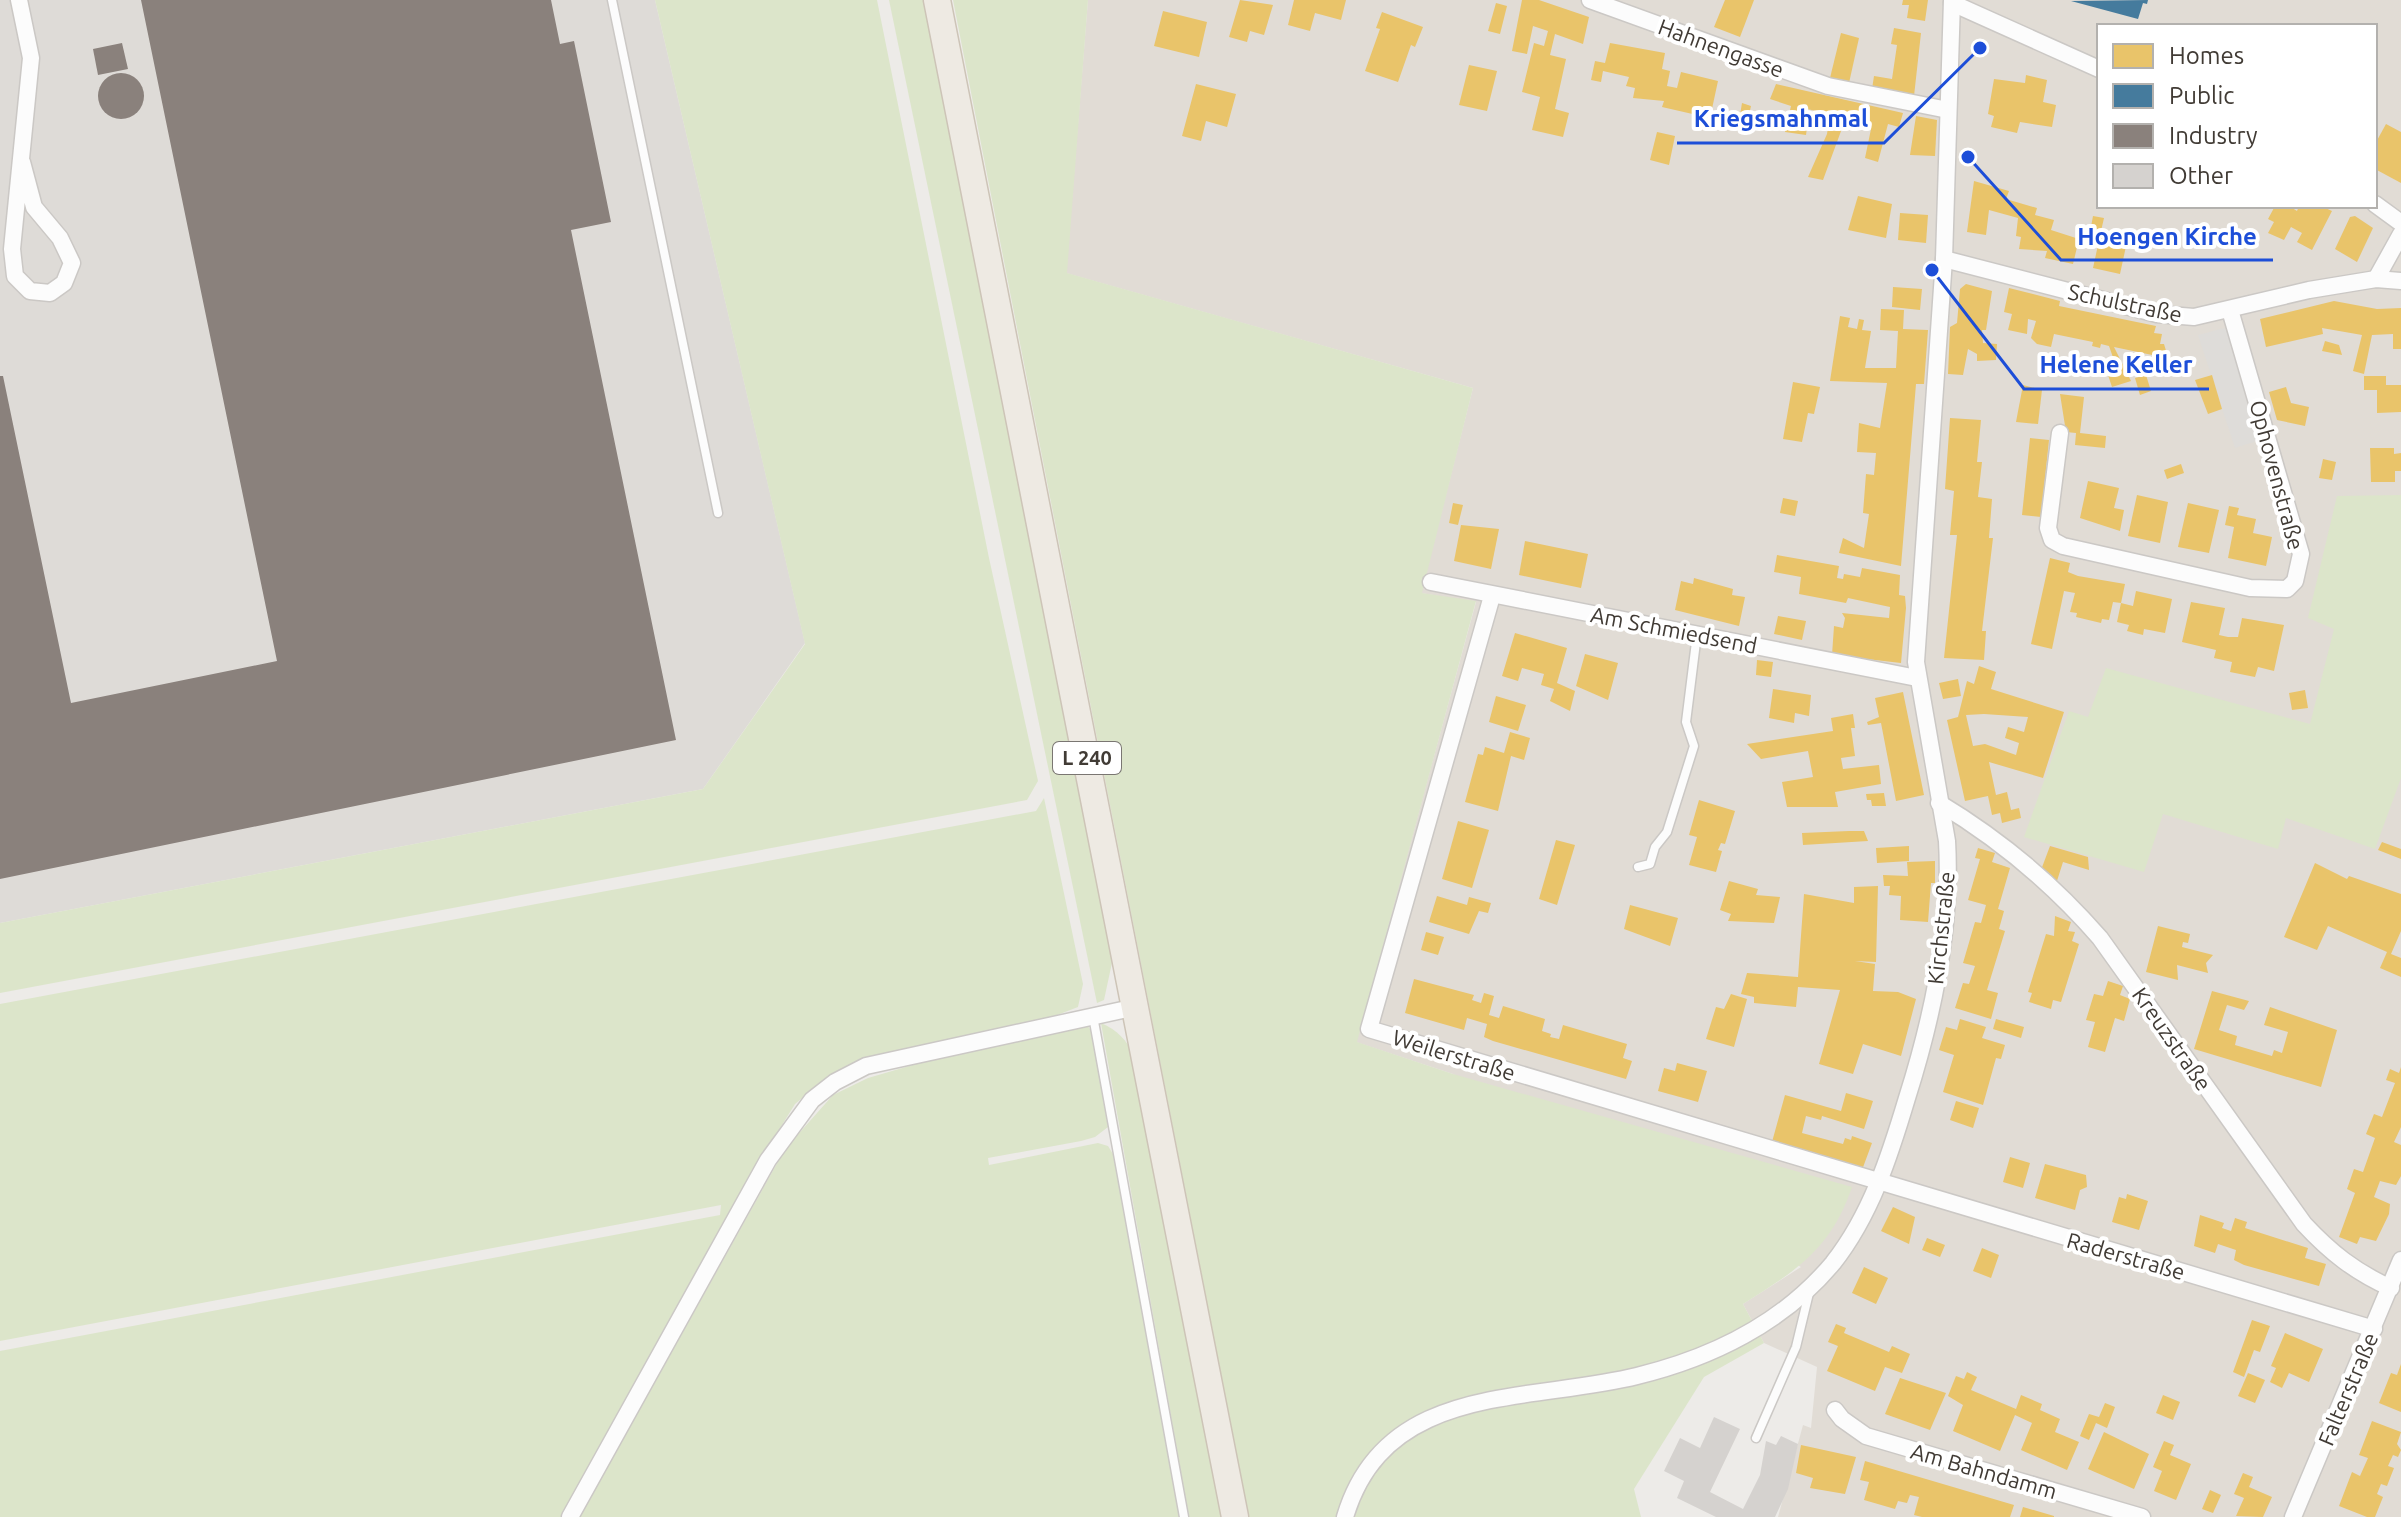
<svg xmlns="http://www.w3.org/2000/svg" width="2401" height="1517" viewBox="0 0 2401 1517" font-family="Ubuntu,sans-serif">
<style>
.residential{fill:#e1dcd5;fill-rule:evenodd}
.industrial{fill:#dedbd7}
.green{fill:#dce5ca}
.parking{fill:#dedcd9}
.homes{fill:#e9c46a;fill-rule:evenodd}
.public{fill:#457b9d}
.industry{fill:#8a817c}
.building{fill:#d5d2cf}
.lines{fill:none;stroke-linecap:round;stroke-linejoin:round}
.service-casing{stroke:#cbc8c5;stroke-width:11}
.minor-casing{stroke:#cbc8c5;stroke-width:19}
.primary-casing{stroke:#cdc4b7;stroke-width:29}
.service{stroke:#fcfcfc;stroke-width:8}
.minor{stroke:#fcfcfc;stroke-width:16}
.primary{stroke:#eeeae3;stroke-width:26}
.labels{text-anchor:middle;stroke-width:8;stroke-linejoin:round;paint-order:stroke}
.shield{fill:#fff;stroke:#7a7672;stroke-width:2}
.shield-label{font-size:20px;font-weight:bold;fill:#413b35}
.street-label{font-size:22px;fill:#413b35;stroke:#fff}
.leader{fill:none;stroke:#1d4ed8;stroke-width:3}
.callout-dot{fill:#1d4ed8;stroke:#fff;stroke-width:3}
.callout-label{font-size:24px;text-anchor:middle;font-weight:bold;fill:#1d4ed8;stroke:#fff;stroke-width:8;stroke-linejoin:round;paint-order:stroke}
</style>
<rect width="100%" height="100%" fill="#edebe8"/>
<path class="residential" d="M1088 0H2401V1517H1778L1803 1425 1811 1428 1817 1367 1764 1343 1743 1304 1801 1267 1453 1074 1356 1042 1476 602 1421 593 1473 388 1066 273ZM2099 26H2375V206H2099Z"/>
<polygon class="industrial" points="0,0 655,0 805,643 703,789 0,923"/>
<g class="green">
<polygon points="655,0 877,0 989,558 1038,781 1027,800 0,993 0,923 703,789 805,644"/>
<polygon points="889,0 928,0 1113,958 1104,1000 1097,1003"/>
<path d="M953 0H1088L1067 273 1473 388 1422 593 1476 601 1357 1042 1453 1074 1852 1187C1831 1249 1796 1271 1743 1304L1764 1343 1704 1377 1634 1489 1641 1517H1249Z"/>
<polygon points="2401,495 2401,778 2375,849 2286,818 2278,849 2163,814 2144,872 2024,837 2069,711 2088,717 2106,668 2310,724 2334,629 2308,618 2337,496"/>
<polygon points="1044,798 1083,984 1078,1007 1052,1017 877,1056 824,1080 795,1104 756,1167 561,1517 0,1517 0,1351 720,1215 721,1205 0,1341 0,1004 1036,811"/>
<path d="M1101 1023C1117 1030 1127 1040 1134 1056L1223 1517H1189Z"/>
<polygon points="1087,1025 1092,1032 1108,1127 1095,1137 1081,1141 988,1158 989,1165 1098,1143 1108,1146 1113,1154 1180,1517 580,1517 785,1149 833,1095 868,1078 923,1062"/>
</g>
<polygon class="parking" points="2232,326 2266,438 2235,448 2198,335"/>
<g class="homes">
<polygon points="1240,0 1273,5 1264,35 1250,31 1247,42 1229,37"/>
<polygon points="1294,0 1346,0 1341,20 1315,13 1310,31 1288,25"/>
<polygon points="1522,0 1539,0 1589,17 1583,44 1555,34 1550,55 1566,59 1555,109 1569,113 1563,137 1532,130 1540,97 1522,92 1534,43 1544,46 1548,31 1533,26 1527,54 1512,51"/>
<polygon points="1725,0 1754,0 1740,37 1714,27"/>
<polygon points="1903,0 1928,0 1925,21 1907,18 1909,5 1902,5"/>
<polygon points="1496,3 1507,6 1500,34 1488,31"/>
<polygon points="1163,11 1207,22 1199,57 1154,46"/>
<polygon points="1382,12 1423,27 1415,47 1411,45 1398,82 1365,71 1380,29 1376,28"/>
<polygon points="1894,28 1921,33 1914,96 1872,89 1874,76 1892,79 1897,45 1891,44"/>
<polygon points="1841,33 1859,38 1849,83 1830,78"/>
<polygon points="1610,43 1665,53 1662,69 1670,71 1667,86 1677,88 1681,72 1718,81 1710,118 1662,107 1664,101 1633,98 1635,88 1626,86 1629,77 1603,71 1601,82 1591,80 1595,61 1605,63"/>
<polygon points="1469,65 1497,71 1487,111 1459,105"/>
<polygon points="2026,75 2047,80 2043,102 2056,105 2052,127 2020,122 2017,133 1991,127 1994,116 1988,114 1994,79 2025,83"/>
<polygon points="1196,84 1236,94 1227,127 1206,121 1201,141 1182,136"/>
<polygon points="1776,84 1903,113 1899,127 1888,124 1878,162 1865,158 1871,129 1844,123 1823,180 1808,177 1827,134 1830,114 1807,109 1802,127 1807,128 1806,135 1785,132 1791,106 1770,99"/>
<polygon points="1742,103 1751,106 1749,115 1777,122 1775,130 1739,121"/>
<polygon points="1916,116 1937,120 1935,156 1910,155"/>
<polygon points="2386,124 2401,132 2401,183 2375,169 2375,144"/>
<polygon points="1657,132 1675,136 1669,165 1650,160"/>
<polygon points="1974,181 2009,191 2006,199 2037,208 2035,215 2054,220 2051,230 2079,239 2073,264 2045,258 2047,251 2019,249 2021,237 2016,236 2018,218 1989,210 1986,235 1967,232"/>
<polygon points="1858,196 1892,204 1886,238 1848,230"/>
<polygon points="2275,206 2289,206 2297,211 2299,206 2321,206 2332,211 2312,250 2297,242 2302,233 2291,227 2284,240 2268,233 2274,222 2268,219"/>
<polygon points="1900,213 1928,215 1926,243 1898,240"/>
<polygon points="2093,216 2104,218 2101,231 2128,237 2120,274 2093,268 2098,245 2088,243"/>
<polygon points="2355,216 2373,228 2357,262 2335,249 2350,217"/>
<polygon points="1966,284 1992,291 1986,330 1982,330 1983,343 1997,344 1996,360 1977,361 1977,354 1968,349 1963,375 1948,374 1950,327 1957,323 1960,289"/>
<polygon points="1893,287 1922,289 1920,310 1892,307"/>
<polygon points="2009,288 2060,301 2059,306 2156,326 2154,333 2162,334 2160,344 2164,344 2170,364 2157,368 2157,356 2114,347 2131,381 2112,387 2106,369 2116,366 2109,346 2101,344 2100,348 2092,346 2093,342 2054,334 2051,347 2037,344 2031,338 2036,321 2028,319 2027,334 2008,330 2012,314 2004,312"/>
<polygon points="2334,301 2377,309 2401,308 2401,349 2393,349 2393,334 2372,335 2364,374 2353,371 2362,335 2322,328 2323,334 2266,347 2260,319"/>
<polygon points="1881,309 1904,310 1903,329 1928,330 1924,384 1916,384 1901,566 1839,553 1843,538 1864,548 1869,514 1863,513 1866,474 1874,475 1876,453 1857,452 1859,423 1880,428 1887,383 1830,381 1840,316 1850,318 1848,327 1857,329 1859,319 1864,320 1862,330 1871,331 1865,368 1896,368 1898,331 1880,330"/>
<polygon points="2325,341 2339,345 2342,355 2322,351"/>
<polygon points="2146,375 2151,391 2140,395 2135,378"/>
<polygon points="2212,375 2222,409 2208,414 2195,380"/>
<polygon points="2364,376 2386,376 2386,385 2401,385 2401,412 2377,413 2377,390 2364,390"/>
<polygon points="1793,382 1820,387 1814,414 1808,413 1802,442 1783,439"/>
<polygon points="2023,385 2042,390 2038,424 2016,422"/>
<polygon points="2286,387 2291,403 2309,407 2305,426 2277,420 2269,392"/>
<polygon points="2060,394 2084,397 2080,433 2106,436 2105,448 2075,445 2076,433 2066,432"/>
<polygon points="1950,418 1981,420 1977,462 1982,462 1978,497 1992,499 1989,538 1993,538 1982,631 1986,631 1984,660 1944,658 1957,535 1950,535 1954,491 1945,489"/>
<polygon points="2030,438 2049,440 2041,517 2022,515"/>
<polygon points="2370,448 2394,448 2394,454 2401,453 2401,471 2395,471 2395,482 2371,482"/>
<polygon points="2323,459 2336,462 2332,480 2319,478"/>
<polygon points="2181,464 2184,473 2167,479 2164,470"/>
<polygon points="2088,481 2119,488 2114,508 2124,510 2120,531 2080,518"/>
<polygon points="2137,495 2168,502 2160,543 2128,536"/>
<polygon points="1783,498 1798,501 1795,516 1780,513"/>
<polygon points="1453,503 1463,505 1458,525 1449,523"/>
<polygon points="2188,503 2219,510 2209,553 2178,547"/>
<polygon points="2229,506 2239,508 2237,515 2256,519 2253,533 2272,537 2266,566 2228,558 2234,527 2225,525"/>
<polygon points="1461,525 1499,529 1491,569 1454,561"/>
<polygon points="1525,541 1588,554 1581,588 1519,575"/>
<polygon points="1777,555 1839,566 1837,578 1843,579 1844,574 1860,577 1862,568 1900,575 1899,595 1905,596 1906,608 1901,663 1832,655 1834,626 1843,628 1845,618 1842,613 1889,618 1890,607 1848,598 1846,603 1799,594 1801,577 1774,572"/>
<polygon points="2050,558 2070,563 2068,572 2078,576 2125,584 2121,603 2113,602 2109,620 2102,619 2101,623 2076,617 2077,613 2070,612 2075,593 2064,591 2052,649 2031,644"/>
<polygon points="1694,578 1733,589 1732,595 1745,597 1739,626 1675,610 1681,581 1693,584"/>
<polygon points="2136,591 2172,599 2165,633 2144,629 2143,635 2127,631 2129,625 2117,622 2121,603 2133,606"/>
<polygon points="2191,602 2225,608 2219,635 2228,637 2238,637 2242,618 2284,625 2274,671 2258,667 2255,677 2230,672 2232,662 2214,658 2216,650 2182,642"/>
<polygon points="1778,616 1806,621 1802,640 1774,634"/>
<polygon points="1515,633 1567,648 1557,683 1575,691 1570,711 1550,701 1554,689 1541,685 1544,674 1522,668 1518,681 1502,676"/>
<polygon points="1585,654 1618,663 1608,700 1576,686"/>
<polygon points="1757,660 1773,662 1771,677 1756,675"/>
<path d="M1979 666 1996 672 1991 689 2064 712 2043 778 1989 762 1996 795 2007 792 2011 810 2019 808 2021 818 2002 823 2000 813 1992 815 1988 796 1965 801 1947 720 1958 717 1967 681 1974 684ZM1984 714 2028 717 2024 732 2008 727 2005 738 2019 743 2016 755 1985 744 1973 746 1966 715Z"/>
<polygon points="1958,679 1961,696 1943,699 1939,683"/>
<polygon points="1773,689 1811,695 1809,716 1795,713 1794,723 1769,718"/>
<polygon points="2305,690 2308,708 2292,710 2289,693"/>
<polygon points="1903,692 1924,795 1896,801 1881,723 1868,725 1867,722 1879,717 1875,698"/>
<polygon points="1496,696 1526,705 1518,731 1489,722"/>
<polygon points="1853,714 1855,728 1851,728 1855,756 1841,758 1843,769 1879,765 1881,784 1835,792 1838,807 1787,807 1782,782 1813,777 1808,751 1761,759 1747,744 1833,731 1831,718"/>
<polygon points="1510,732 1530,738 1524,760 1511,756 1498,811 1465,802 1478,754 1483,755 1485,747 1504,753"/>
<polygon points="1884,793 1886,806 1872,806 1871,800 1867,800 1866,794"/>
<polygon points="1699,800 1735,811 1725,844 1721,843 1718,850 1722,851 1716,872 1689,865 1697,837 1689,835"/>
<polygon points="1458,821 1489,830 1472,888 1442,879"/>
<polygon points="1849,831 1864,831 1868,841 1803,845 1802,833"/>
<polygon points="1556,840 1575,845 1557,905 1539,899"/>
<polygon points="2382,842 2401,849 2401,859 2378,850"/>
<polygon points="1909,846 1909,861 1877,863 1876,848"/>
<polygon points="2050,846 2088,857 2089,870 2063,862 2056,884 2041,870"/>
<polygon points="1978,848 1995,853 1992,862 2010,868 1998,909 2004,911 1999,929 2005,931 1987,990 1998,993 1991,1019 1955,1008 1963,983 1969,984 1975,966 1963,963 1975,922 1981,923 1986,905 1968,900 1980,859 1975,858"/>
<polygon points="1935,861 1935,883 1931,883 1928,922 1900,920 1901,896 1889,895 1890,886 1884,886 1883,875 1908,876 1907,862"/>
<polygon points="2315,863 2347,879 2349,876 2401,894 2401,931 2391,954 2401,958 2401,977 2380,968 2387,952 2328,926 2317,950 2284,937"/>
<polygon points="1729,881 1758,889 1756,895 1780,897 1774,923 1728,921 1731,914 1720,910"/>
<polygon points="1878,886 1876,962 1855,961 1875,964 1873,991 1898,992 1916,999 1901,1056 1863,1044 1853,1074 1819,1064 1840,990 1798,987 1796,1007 1754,1003 1754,997 1741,994 1747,973 1798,977 1804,894 1854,903 1854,887"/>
<polygon points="1437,896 1467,905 1469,897 1491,903 1488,913 1479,911 1469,934 1429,922"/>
<polygon points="1630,905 1678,918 1670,946 1624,929"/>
<polygon points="2055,916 2071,922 2068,931 2075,932 2072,941 2079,944 2061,1002 2053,1000 2051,1009 2029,1002 2032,993 2028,992 2046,934 2054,936"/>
<polygon points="2158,926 2190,934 2188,943 2183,942 2182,947 2213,955 2206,963 2208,973 2177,965 2178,980 2146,972"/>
<polygon points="1426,932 1444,937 1438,955 1421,950"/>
<polygon points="1414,979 1474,995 1472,1000 1481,1003 1484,993 1494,996 1489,1015 1499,1018 1503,1006 1545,1019 1542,1031 1551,1034 1550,1037 1559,1039 1563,1025 1627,1044 1623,1058 1632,1061 1626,1079 1493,1041 1484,1037 1487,1024 1467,1018 1464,1030 1405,1013"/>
<polygon points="2108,981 2123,986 2120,995 2130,999 2124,1021 2115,1018 2105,1052 2088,1047 2095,1022 2086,1020 2094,994 2103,996"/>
<polygon points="2212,991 2249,1001 2244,1010 2227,1005 2219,1030 2237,1036 2235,1045 2272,1056 2274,1050 2282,1053 2288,1032 2264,1025 2270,1007 2337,1030 2321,1087 2194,1049"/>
<polygon points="1731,994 1747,999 1734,1047 1706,1039 1716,1007 1724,1009"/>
<polygon points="1960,1019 1986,1027 1982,1038 2005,1045 2001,1059 1996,1058 1983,1105 1943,1092 1954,1055 1939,1050 1946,1027 1957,1030"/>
<polygon points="1996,1019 2024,1027 2021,1038 1993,1029"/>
<polygon points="1677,1063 1707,1071 1698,1102 1658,1091 1664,1068 1675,1071"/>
<polygon points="2401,1067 2401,1127 2394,1142 2401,1145 2401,1176 2396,1185 2380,1181 2374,1197 2390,1204 2389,1214 2376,1241 2360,1237 2357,1244 2339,1237 2355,1193 2347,1189 2354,1169 2363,1172 2375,1138 2366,1134 2374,1114 2382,1117 2395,1083 2386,1080 2390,1069 2399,1073"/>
<polygon points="1846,1093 1873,1101 1864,1129 1822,1116 1821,1120 1806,1116 1802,1133 1843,1144 1845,1138 1851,1140 1852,1136 1872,1143 1862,1170 1772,1142 1785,1095 1841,1111"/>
<polygon points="1956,1101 1979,1108 1973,1128 1950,1120"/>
<polygon points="2010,1157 2030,1163 2023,1188 2003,1182"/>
<polygon points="2045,1164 2086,1175 2087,1187 2080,1190 2075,1210 2035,1198"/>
<polygon points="2127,1194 2148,1201 2139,1230 2112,1222 2119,1197 2126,1199"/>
<polygon points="1893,1207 1915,1217 1909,1244 1881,1231"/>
<polygon points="2200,1215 2224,1223 2222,1228 2231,1231 2235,1218 2247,1222 2245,1228 2308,1248 2305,1258 2326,1264 2319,1286 2244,1265 2234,1260 2236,1250 2218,1244 2215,1253 2194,1246"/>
<polygon points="1927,1238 1945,1245 1940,1257 1922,1250"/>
<polygon points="1982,1248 1999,1255 1991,1278 1973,1271"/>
<polygon points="1864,1267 1888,1278 1876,1304 1852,1293"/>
<polygon points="2252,1320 2270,1326 2260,1352 2254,1350 2244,1377 2233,1372"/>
<polygon points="1836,1324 1846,1328 1844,1333 1889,1352 1892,1346 1910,1354 1902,1373 1885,1367 1875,1391 1827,1371 1838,1346 1828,1342"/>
<polygon points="2285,1333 2323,1349 2309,1382 2289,1373 2282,1388 2270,1382 2276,1368 2271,1366"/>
<polygon points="2401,1364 2401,1412 2379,1403 2391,1373 2397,1375"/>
<polygon points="1967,1372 1977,1377 1971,1390 2016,1409 2021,1395 2042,1404 2040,1410 2060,1419 2055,1432 2079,1442 2067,1470 2021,1450 2032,1423 2015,1415 2000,1451 1953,1431 1963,1405 1948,1396 1956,1376 1964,1379"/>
<polygon points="2248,1373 2265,1380 2255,1403 2238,1396"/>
<polygon points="1900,1378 1946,1393 1930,1430 1885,1414"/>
<polygon points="2163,1395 2180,1402 2173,1420 2156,1413"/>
<polygon points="2105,1403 2115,1407 2107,1428 2096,1423 2089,1440 2080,1436 2089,1414 2099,1417"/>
<polygon points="2372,1421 2401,1432 2397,1444 2401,1450 2398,1457 2393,1455 2388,1466 2394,1468 2387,1486 2381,1484 2377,1494 2383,1497 2375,1517 2367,1517 2339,1506 2352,1472 2360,1476 2368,1458 2359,1455"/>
<polygon points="2104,1432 2149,1454 2134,1489 2088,1469"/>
<polygon points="2164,1441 2174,1445 2170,1455 2191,1464 2176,1500 2154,1491 2162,1471 2153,1467"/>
<polygon points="1801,1445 1856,1457 1845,1494 1810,1488 1813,1478 1796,1473"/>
<polygon points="1865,1461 2014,1505 2010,1517 1922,1517 1914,1515 1919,1497 1910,1495 1907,1503 1898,1501 1895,1509 1864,1500 1869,1482 1860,1480"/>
<polygon points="2243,1473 2253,1477 2249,1487 2272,1497 2263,1517 2236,1516 2244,1498 2234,1494"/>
<polygon points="2210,1490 2221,1495 2213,1513 2202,1509"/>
<polygon points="2023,1507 2054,1516 2054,1517 2020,1517"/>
</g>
<polygon class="public" points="2148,0 2147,4 2143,3 2138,19 2071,1"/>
<g class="industry">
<polygon points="141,0 551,0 560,44 574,41 611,222 571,230 676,740 0,879 0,376 3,376 71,703 277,661"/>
<polygon points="122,43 128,69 98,75 93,49"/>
<circle cx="121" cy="96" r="23"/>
</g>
<polygon class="building" points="1714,1417 1740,1429 1710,1492 1743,1509 1760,1475 1766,1441 1776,1445 1781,1436 1798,1444 1788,1489 1775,1517 1716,1517 1677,1498 1684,1481 1664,1471 1680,1438 1700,1448"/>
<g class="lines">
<g class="service-casing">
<g id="service">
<polyline points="612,0 718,513"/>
<polyline points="1638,867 1650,864 1655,847 1667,832 1694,746 1686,722 1697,634"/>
<polyline points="1093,1016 1184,1517"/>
<polyline points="1756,1438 1796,1347 1809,1293"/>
</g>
</g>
<g class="minor-casing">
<g id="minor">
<polyline points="19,0 31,58 12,249 15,276 30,291 50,293 64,283 72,263 60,238 34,207 22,162"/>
<polyline points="1590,0 1828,86 1948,110"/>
<polyline points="1952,3 2099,69"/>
<polyline points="2375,204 2401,223"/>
<polyline points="1944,259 2157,314 2194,317 2309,290 2376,279 2401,281"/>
<polyline points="2376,279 2401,234"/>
<polyline points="2060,433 2048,528 2052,540 2063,546 2250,588 2287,589 2295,581 2301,554 2230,310"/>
<polyline points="1431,582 1917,678"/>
<polyline points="1492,596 1369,1029 2374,1329"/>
<path d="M1939 803C1999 839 2054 885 2100 938L2304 1224C2330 1252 2355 1272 2391 1288"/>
<polyline points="1835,1410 1842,1419 1866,1436 2142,1517"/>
<polyline points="570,1517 768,1160 812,1100 835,1082 866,1066 1136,1007"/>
<path d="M1345 1517C1385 1382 1529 1403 1637 1376 1711 1358 1783 1323 1833 1263 1871 1215 1890 1155 1907 1098 1933 1016 1952 927 1947 841L1916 662 1944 259 1952 0"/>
<polyline points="2293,1517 2401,1260"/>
</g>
</g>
<g class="primary-casing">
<polyline id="primary" points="937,0 1235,1517"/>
</g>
<use href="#service" class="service"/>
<use href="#minor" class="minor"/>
<use href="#primary" class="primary"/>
</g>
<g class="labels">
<rect class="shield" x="1053" y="742" width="68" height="32" rx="6"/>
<g class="shield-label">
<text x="1087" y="765">L 240</text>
</g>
<g class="street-label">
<text transform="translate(1721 48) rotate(20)" y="8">Hahnengasse</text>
<text transform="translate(2125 303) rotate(12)" y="8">Schulstraße</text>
<text transform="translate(2277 475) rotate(75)" y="8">Ophovenstraße</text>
<text transform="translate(1674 630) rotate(11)" y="8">Am Schmiedsend</text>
<text transform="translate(1941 928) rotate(-84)" y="8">Kirchstraße</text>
<text transform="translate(2172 1039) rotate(55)" y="8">Kreuzstraße</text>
<text transform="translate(1454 1055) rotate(17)" y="8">Weilerstraße</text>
<text transform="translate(2126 1256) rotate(16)" y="8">Raderstraße</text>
<text transform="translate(2348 1389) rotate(-67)" y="8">Falterstraße</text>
<text transform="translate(1984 1471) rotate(16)" y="8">Am Bahndamm</text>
</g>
</g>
<path class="leader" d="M1980 48L1884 143H1677M1968 157L2061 260H2273M1932 270L2024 389H2209"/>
<g class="callout-dot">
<circle cx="1980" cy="48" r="8"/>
<circle cx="1968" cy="157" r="8"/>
<circle cx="1932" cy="270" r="8"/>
</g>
<g class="callout-label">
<text x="1781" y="127">Kriegsmahnmal</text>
<text x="2167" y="245">Hoengen Kirche</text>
<text x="2116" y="373">Helene Keller</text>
</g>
<rect x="2097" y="24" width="280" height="184" fill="#ffffff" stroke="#b3b1ae" stroke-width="2"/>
<rect x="2113" y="44" width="40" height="24" fill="#e9c46a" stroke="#b3b1ae" stroke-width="2"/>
<text x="2169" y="64" font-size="24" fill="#413b35">Homes</text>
<rect x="2113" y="84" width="40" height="24" fill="#457b9d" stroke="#b3b1ae" stroke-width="2"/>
<text x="2169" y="104" font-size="24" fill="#413b35">Public</text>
<rect x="2113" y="124" width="40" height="24" fill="#8a817c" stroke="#b3b1ae" stroke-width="2"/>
<text x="2169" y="144" font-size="24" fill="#413b35">Industry</text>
<rect x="2113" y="164" width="40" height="24" fill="#d5d2cf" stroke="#b3b1ae" stroke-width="2"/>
<text x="2169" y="184" font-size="24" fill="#413b35">Other</text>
</svg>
